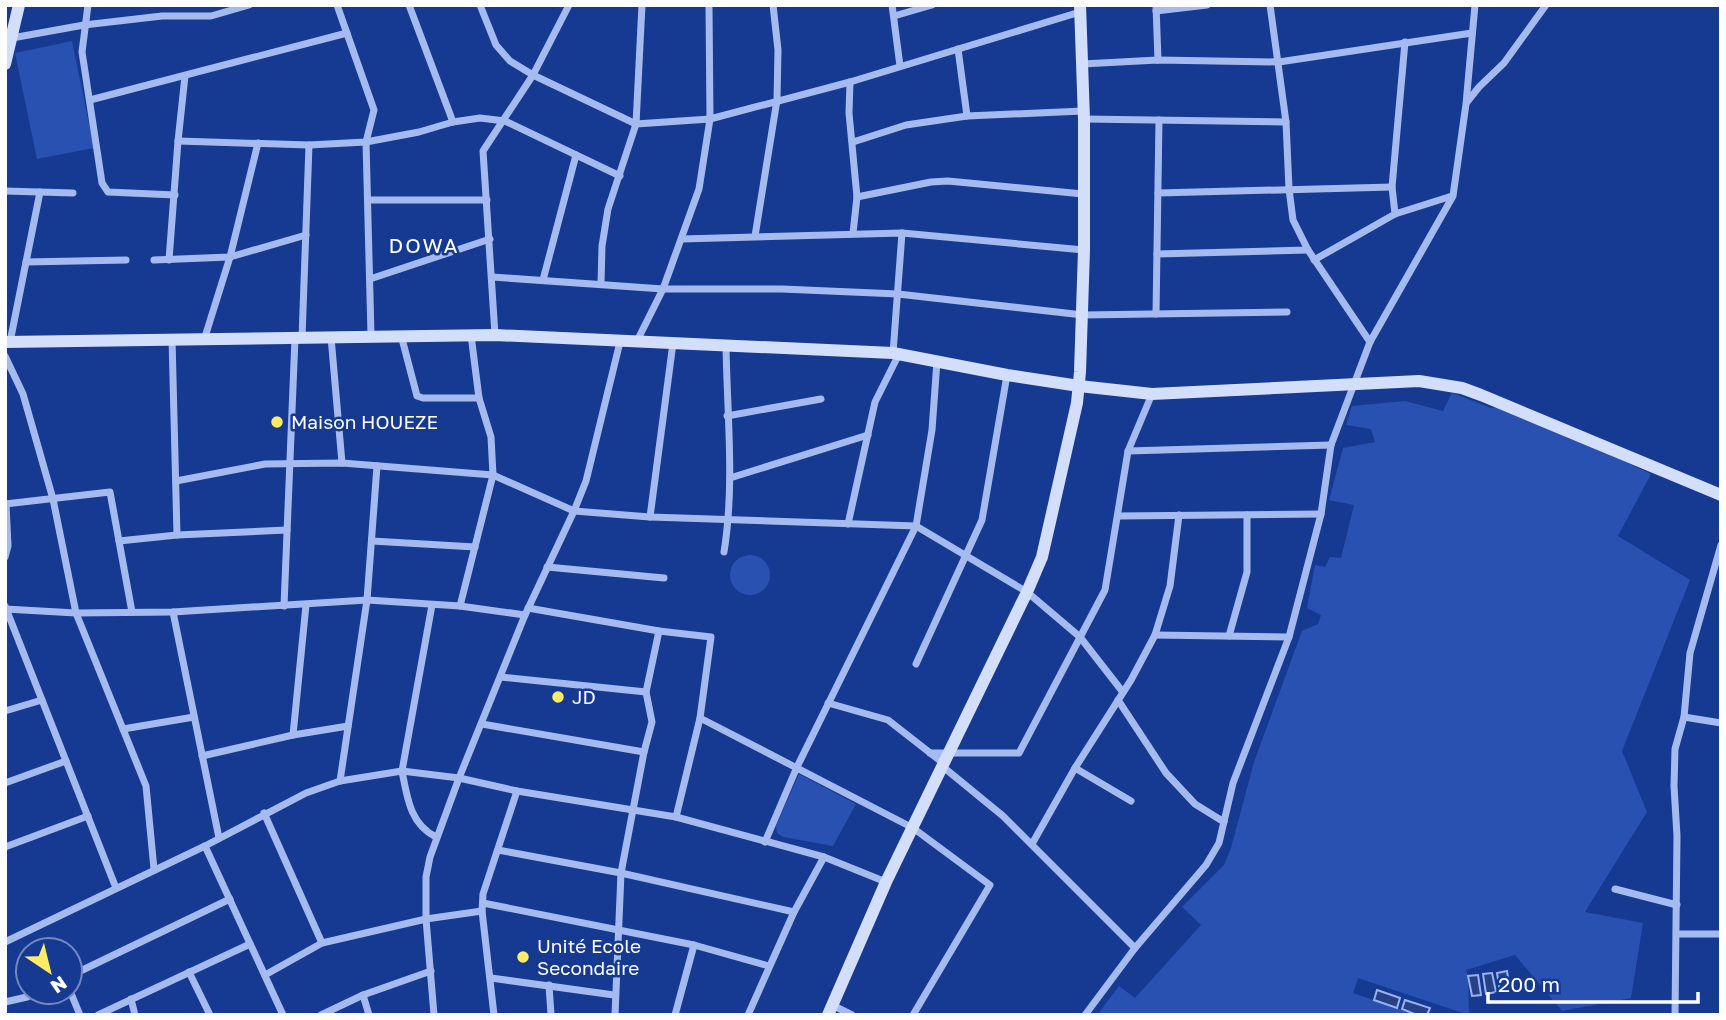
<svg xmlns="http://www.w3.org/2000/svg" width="1726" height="1020" viewBox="0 0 1726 1020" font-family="'Golos Text',sans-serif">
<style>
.green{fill:#2951b1}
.water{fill:#284185;stroke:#97b3f3;stroke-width:2}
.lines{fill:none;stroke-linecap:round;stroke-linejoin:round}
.street{stroke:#a5bbf0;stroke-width:7}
.secondary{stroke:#d3defb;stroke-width:12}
.poi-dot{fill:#ffeb65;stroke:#163992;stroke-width:2.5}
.labels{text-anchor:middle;stroke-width:5;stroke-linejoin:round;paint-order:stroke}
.poi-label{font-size:19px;fill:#fff;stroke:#163992;text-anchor:start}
.neighbourhood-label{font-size:21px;letter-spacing:2px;fill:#fff;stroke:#163992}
</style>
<rect width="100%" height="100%" fill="#163992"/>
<g class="green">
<polygon points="72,41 94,148 37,159 15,53"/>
<polygon points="1452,393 1491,408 1501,407 1571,436 1651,474 1618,536 1690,580 1622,751 1647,812 1585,912 1643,923 1631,998 1562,1011 1515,955 1466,970 1468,976 1469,1015 1358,978 1353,993 1417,1015 1097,1015 1119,986 1135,998 1201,925 1182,907 1224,865 1231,848 1254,762 1302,631 1318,624 1321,615 1307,608 1315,565 1325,567 1330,557 1341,558 1354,505 1329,500 1343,448 1375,442 1371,429 1346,425 1352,406 1405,401 1443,411"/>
<circle cx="750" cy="575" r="20"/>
<polygon points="799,774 856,804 833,846 783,837 777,833 776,826"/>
</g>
<g class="water">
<polygon points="1507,971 1510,991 1500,992 1497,973"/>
<polygon points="1492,973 1496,992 1486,994 1483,974"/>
<polygon points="1478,975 1481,995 1472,996 1468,976"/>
<polygon points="1377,990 1400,998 1397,1008 1374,1000"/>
<polygon points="1405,1000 1430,1008 1427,1015 1417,1015 1402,1009"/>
</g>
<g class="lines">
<g class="street">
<polyline points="88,5 82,52 102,183 108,192 175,195"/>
<polyline points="337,5 374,110 366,142 371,335"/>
<polyline points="409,5 453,122"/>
<polyline points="480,5 496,45 510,61 533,75 636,124 710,119 850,82 1080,12"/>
<polyline points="892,5 900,66"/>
<polyline points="1156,5 1158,60"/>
<polyline points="1270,5 1286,122 1289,189 1293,220 1308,250 1370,342"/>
<polyline points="1156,11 1207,5"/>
<polyline points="894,16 932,5"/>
<polyline points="12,38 84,25 162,16 211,16 249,5"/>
<polyline points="958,49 967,116"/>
<polyline points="1082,64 1158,60 1279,62 1472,33"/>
<polyline points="850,82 849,113 857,197 853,233"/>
<polyline points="90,100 347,33"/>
<polyline points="1467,102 1479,87 1504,63 1546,5"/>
<polyline points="1084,119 1286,122"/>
<polyline points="178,141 309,145 366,142 419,132 453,122 480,118 505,121 620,176"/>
<polyline points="853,142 906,125 967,116 1083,111"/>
<polyline points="5,191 73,193"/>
<polyline points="1158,193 1392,187"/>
<polyline points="857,197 931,182 948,181 1083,194"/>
<polyline points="368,200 487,200"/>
<polyline points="1395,214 1392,187 1405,42"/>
<polyline points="755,236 777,100 778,50 773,5"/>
<polyline points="682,239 902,233 1084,250"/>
<polyline points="1157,254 1308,250"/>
<polyline points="154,260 230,257 306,235"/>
<polyline points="169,260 178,141 185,76"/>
<polyline points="1314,260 1395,214 1452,196"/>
<polyline points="26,262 126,260"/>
<polyline points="492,277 663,289 782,289 898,294 1083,315 1287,312"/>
<polyline points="370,279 490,239"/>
<polyline points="543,280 576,155"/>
<polyline points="601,284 602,246 608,209 636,124 642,5"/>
<polyline points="1156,314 1159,120"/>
<polyline points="401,335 417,396 423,398 479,398"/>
<polyline points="495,335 483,151 533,75 569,5"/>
<polyline points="331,337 342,463"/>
<polyline points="302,338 309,145"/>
<polyline points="172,339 177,535"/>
<polyline points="204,340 230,257 258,143"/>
<polyline points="637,341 663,289 699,189 710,119 709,5"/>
<polyline points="10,342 40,192"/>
<polyline points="893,353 902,233"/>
<polyline points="5,356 23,394 53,499 76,613 146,786 154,869"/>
<polyline points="727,416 821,399"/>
<polyline points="1128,451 1331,445"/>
<polyline points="730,478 868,435"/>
<polyline points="176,481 265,464 342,463 493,475 574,511 650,517 916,526 1027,592 1080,637 1122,691"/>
<polyline points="5,504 110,492 132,612"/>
<polyline points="1119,516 1321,514"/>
<polyline points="650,517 673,343"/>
<polyline points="848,524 875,402 899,354"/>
<polyline points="119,541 177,535 287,530"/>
<polyline points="372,541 475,547"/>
<path d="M724 552C735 484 727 414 726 345"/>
<polyline points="5,557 8,546 6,504"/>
<polyline points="547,567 664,578"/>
<path d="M432 605 402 771C407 797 410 824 436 837"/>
<polyline points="5,606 116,888"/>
<polyline points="284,606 295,338"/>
<polyline points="460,606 493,475 491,437 479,398 471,335"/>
<polyline points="528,608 659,631 711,637 700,718 676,817"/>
<polyline points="5,609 76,613 173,612 367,600 460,606 525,615"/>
<polyline points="173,612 219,838"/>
<polyline points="1155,635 1289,637"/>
<polyline points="1229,636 1247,572 1247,515"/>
<polyline points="916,664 982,520 1007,375"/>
<polyline points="501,677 646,692"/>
<polyline points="1118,700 1166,773 1195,804 1224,822"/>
<polyline points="828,703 888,720 943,763"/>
<polyline points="5,711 42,700"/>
<polyline points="1684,717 1721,723"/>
<polyline points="700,718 913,828 990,885 913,1015"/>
<polyline points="482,724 644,752"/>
<polyline points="123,729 194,717"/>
<polyline points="293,735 306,605"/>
<polyline points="930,753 1019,753 1105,590 1128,451 1152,394"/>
<polyline points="202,756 293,735 348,726"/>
<polyline points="942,766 1003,816 1135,948"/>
<polyline points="1075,768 1131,801"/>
<polyline points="340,781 367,600 377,466"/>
<polyline points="5,783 66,761"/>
<polyline points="264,813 322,943"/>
<polyline points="765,842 797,767 916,526 932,430 937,361"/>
<polyline points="1032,844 1075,768 1131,680 1155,635 1170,586 1179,515"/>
<polyline points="205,846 283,1015"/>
<polyline points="5,847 88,816"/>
<polyline points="498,850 621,873 794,912"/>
<polyline points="1615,889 1677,905"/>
<polyline points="483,903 694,945 769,966"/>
<polyline points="1677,934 1721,934"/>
<polyline points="5,942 205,846 306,793 340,781 402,771 459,778 517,791 676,817 824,857 886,882"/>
<polyline points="189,972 210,1015"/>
<polyline points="265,975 322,943 426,919 482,911"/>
<polyline points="70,976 230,899"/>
<polyline points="491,978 614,995"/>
<polyline points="549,985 551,1015"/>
<polyline points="70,991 80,1015"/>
<polyline points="363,995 369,1015"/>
<polyline points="131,999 135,1015"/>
<polyline points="5,1002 27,997 37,992"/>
<polyline points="832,1005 852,1015"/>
<polyline points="98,1015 250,944"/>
<polyline points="321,1015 363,995 431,971"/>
<polyline points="434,1015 426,919 426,877 430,857 459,778 525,615 574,511 586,481 620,342"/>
<polyline points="494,1015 482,911 483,894 517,791"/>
<polyline points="615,1015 621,873 644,752 652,722 646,692 659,631"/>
<polyline points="675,1015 694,945"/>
<polyline points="748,1015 794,912 824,857"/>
<polyline points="1085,1015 1135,948 1206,865 1219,843 1233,783 1289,637 1321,514 1331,445 1370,342 1453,196 1466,104 1475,5"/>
<polyline points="1675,1015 1677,836 1674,786 1675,749 1684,717 1690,653 1721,545"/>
</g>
<g class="secondary">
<polyline points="5,64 19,5"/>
<polyline points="5,342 495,335 893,353 1007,375 1079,386 1152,394 1419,381 1462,388 1481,395 1721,495"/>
<polyline points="828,1015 886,882 1027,592 1042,557 1077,403 1080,372 1084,250 1084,119 1080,5"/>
</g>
</g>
<g class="poi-dot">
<circle cx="277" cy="422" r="7"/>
<circle cx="558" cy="697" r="7"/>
<circle cx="523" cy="957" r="7"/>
</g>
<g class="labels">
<g class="poi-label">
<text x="291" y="429">Maison HOUEZE</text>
<text x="572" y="704">JD</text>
<text x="537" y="953">Unité Ecole<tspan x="537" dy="22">Secondaire</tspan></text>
</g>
<g class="neighbourhood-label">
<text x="424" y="253">DOWA</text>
</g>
</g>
<rect width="1726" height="1020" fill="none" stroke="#ffffff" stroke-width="14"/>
<g transform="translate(49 971) rotate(145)"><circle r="33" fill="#163992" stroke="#7388be" stroke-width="2"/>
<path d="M0-5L12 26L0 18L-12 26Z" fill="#ffeb65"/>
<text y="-10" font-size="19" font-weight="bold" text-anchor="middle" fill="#ffffff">N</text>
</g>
<path d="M1488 992v10h210v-10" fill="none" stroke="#ffffff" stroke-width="3.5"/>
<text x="1498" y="992" font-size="21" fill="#ffffff" stroke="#163992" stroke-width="5" paint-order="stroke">200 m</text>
</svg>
